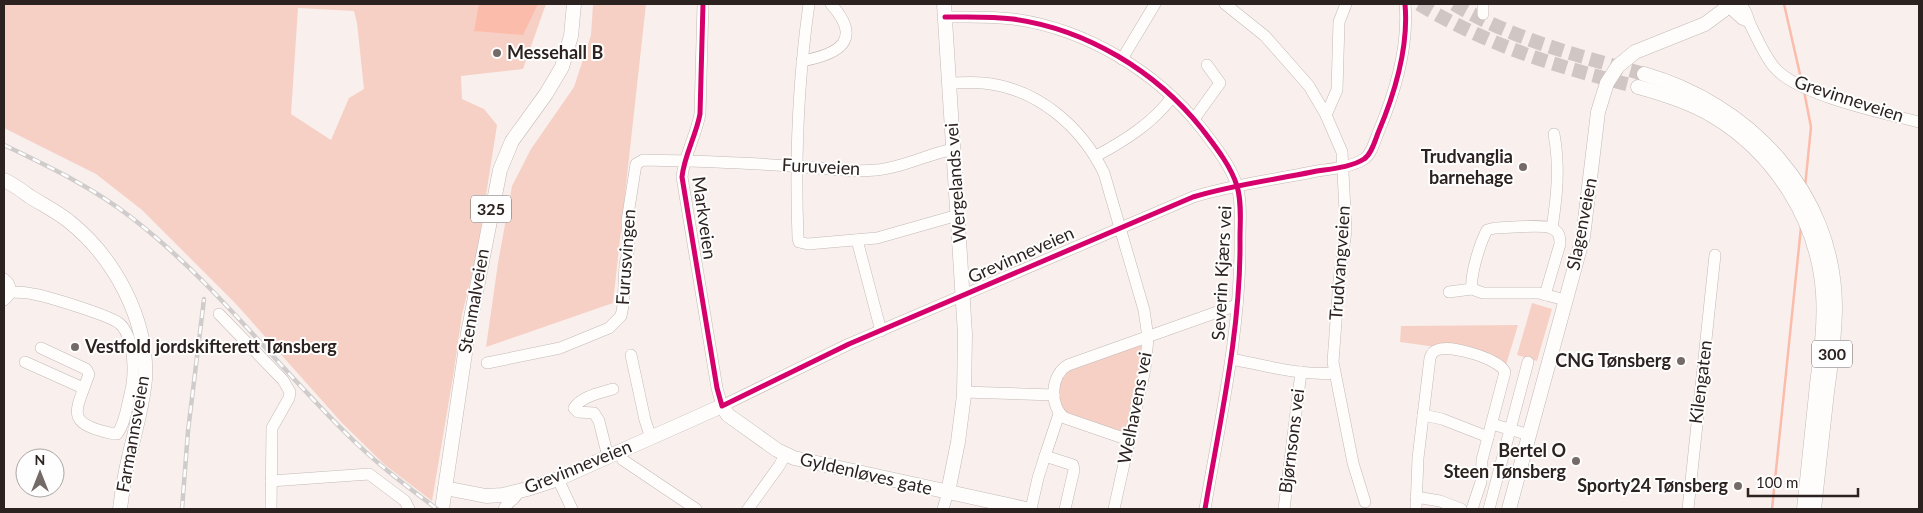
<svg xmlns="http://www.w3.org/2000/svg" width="1923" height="513" viewBox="0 0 1923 513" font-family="Lato,sans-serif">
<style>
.green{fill:#f6d0c5;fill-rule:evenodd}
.water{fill:#fcbcab}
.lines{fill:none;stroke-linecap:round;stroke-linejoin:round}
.stream{stroke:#fcbcab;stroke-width:2.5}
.major-tunnel{stroke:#d0c7c4;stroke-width:14;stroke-dasharray:14 7;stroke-linecap:butt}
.minor-casing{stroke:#c2b9b6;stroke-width:12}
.major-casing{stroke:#c2b9b6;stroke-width:15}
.minor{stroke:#fefdfc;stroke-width:11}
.major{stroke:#fefdfc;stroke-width:14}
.rail-casing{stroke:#cfcccb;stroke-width:4.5}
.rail{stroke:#fefefe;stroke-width:2.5;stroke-dasharray:8;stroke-linecap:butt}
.cycleway-casing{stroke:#fefefe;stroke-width:8}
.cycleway{stroke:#d6006c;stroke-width:5}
.poi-dot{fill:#746a67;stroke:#fefefe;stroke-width:2}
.labels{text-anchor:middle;stroke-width:4;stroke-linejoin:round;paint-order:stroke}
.shield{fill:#fefefe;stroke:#6b6462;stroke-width:1}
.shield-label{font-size:16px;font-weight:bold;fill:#2c221f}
.poi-label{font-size:18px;font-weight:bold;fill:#2c221f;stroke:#fefefe;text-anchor:end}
.street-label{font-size:18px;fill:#2c221f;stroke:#fefefe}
</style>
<rect width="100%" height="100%" fill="#f9f0ed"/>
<g class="green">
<path d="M4 4H546L523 69 461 76 462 99 484 109 497 125 477 253 462 315 453 377 432 501 385 465 342 423 235 303 142 210 96 174 4 128ZM298 8 354 11 357 23 364 89 349 98 331 140 291 114Z"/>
<polygon points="593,4 646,4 613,303 486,347 498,263 512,186 531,149 574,87 591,35"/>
<polygon points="1532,303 1552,309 1537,361 1517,355"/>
<polygon points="1518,325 1506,365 1436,347 1400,342 1401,326"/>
<polygon points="1140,345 1144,349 1128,431 1125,434 1084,422 1059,409 1059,380 1065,370"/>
</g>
<polygon class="water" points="479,4 538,4 523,35 474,31"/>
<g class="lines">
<g class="stream">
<polyline points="1784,4 1802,83"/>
<polyline points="1804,91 1811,127 1805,187"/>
<polyline points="1772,509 1801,227"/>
</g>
<g class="major-tunnel">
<path d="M1419 4C1491 47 1558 67 1638 87"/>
<path d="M1454 4C1512 39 1579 56 1644 74"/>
</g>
<g class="minor-casing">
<g id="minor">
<path d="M703 4 700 114C696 136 684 156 682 177L717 388 722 406 849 344 1193 197C1232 185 1273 180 1312 172 1328 169 1350 168 1364 159 1371 155 1375 141 1378 133 1395 93 1409 48 1405 4"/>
<path d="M809 4C798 81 795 160 798 238L799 242 808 244 877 238 958 215"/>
<polyline points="1225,4 1265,36 1309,86 1326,115 1342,152 1346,231 1339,280 1333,362 1353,463 1365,502"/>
<path d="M1740 4C1748 13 1746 14 1750 24 1757 38 1764 55 1774 67 1797 95 1883 113 1919 122"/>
<polyline points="1729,7 1742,19 1749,22"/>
<polyline points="1483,14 1483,4"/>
<path d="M945 17C967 17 990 16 1013 19 1086 29 1156 71 1202 129 1215 146 1231 166 1237 186 1242 203 1240 222 1240 239 1241 330 1220 420 1205 509"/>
<polyline points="1122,59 1155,4"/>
<path d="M802 61C840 54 863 40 831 4"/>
<path d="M949 83C960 83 972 82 983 83 1037 88 1081 126 1104 173L1144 310 1148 338 1145 369 1114 509"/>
<polyline points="1326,115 1337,90 1339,22 1346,4"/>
<polyline points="1194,119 1220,83 1207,65"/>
<path d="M1096 156C1124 141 1153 123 1172 97"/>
<path d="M1552 228C1557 196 1560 167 1554 134"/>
<polyline points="857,240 881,331"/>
<path d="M4 279C12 285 12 294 4 300"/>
<path d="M1472 289C1470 275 1480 243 1487 230L1495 228C1507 228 1542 224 1551 228 1559 231 1560 236 1560 244L1545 295"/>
<path d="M10 292C18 292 25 292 33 294 46 296 112 316 120 324 135 338 135 376 130 394 127 406 125 424 117 434H114C63 423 76 412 89 374L86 369 41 348"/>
<polyline points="1449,292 1472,289 1483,293 1539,293 1565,300"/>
<polyline points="219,314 283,380 290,392 289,398 272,428 271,509"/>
<polyline points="631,355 645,420 651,438"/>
<path d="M1231 359C1264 365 1300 376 1334 373"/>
<polyline points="25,362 83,388"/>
<path d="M487 363 560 348 609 328 621 316 623 306 625 264 629 248 627 221 636 164 643 160C691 161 740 162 788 166 817 167 847 173 876 170 903 168 927 154 954 149"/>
<polyline points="964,392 1054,395"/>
<polyline points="1423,415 1442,419 1488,437"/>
<polyline points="1492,424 1529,435"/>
<path d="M1129 440 1065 418C1049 407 1050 375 1068 365L1237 305"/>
<polyline points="618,452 623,460 696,509"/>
<polyline points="1045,456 1059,414"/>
<path d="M608 457 599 421 594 413 578 412 574 408C582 396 600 393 613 389"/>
<polyline points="558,479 572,509"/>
<polyline points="271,481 369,474 405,501 409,509"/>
<polyline points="1416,497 1440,501 1461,509"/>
<path d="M504 509C507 501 516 501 518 491"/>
<polyline points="748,509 779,466 785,455"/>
<polyline points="943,509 948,492"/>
<polyline points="1031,509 1038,478 1045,456 1073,465 1074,470 1065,509"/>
<polyline points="1284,509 1301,372"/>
<path d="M1416 509 1418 458 1430 358C1431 355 1433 351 1437 350 1450 344 1500 359 1505 372L1482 460 1481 482 1472 509"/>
<polyline points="1489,509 1528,362"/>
<polyline points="1688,509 1715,255"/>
</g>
</g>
<g class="major-casing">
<g id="major">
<polyline points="944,4 965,334 964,395 958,442 948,492"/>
<path d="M1644 74C1749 104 1834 192 1835 306 1835 335 1831 364 1827 392 1823 431 1818 470 1814 509"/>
<path d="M1638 87C1664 94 1690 102 1713 116 1775 153 1818 221 1823 293 1825 324 1821 354 1817 384 1813 426 1808 468 1804 509"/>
<path d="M4 180C13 184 21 190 29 196 43 205 58 212 71 223 115 259 148 320 145 379 143 405 135 431 129 457 125 474 122 492 120 509"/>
<polyline points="445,488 486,496 503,495 527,489 558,479 722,406 728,415 777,450 794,458 1026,509"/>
<polyline points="442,509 468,333 500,170 512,141 546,94 562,67 571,36 574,4"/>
<polyline points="1509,509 1583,237 1598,112 1607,83 1618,66 1635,52 1705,24 1732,4"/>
</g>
</g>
<use href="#minor" class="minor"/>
<use href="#major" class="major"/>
<g class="rail-casing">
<g id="rail">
<path d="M4 145C48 166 92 187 132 218 216 283 279 369 355 442 381 467 409 488 437 509"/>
<polyline points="182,509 188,431 204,299"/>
</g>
</g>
<use href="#rail" class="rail"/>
<g class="cycleway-casing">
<g id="cycleway">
<path d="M703 4 700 114C696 136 684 156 682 177L717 388 722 406 849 344 1193 197C1232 185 1273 180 1312 172 1328 169 1350 168 1364 159 1371 155 1375 141 1378 133 1395 93 1409 48 1405 4"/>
<path d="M945 17C967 17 990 16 1013 19 1086 29 1156 71 1202 129 1215 146 1231 166 1237 186 1242 203 1240 222 1240 239 1241 330 1220 420 1205 509"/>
</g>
</g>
<use href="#cycleway" class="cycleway"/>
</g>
<g class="poi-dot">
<circle cx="497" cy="53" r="5"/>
<circle cx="1523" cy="167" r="5"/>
<circle cx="75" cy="347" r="5"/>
<circle cx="1681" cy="361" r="5"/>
<circle cx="1576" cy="461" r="5"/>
<circle cx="1738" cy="486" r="5"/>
</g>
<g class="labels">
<g class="shield">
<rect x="471" y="195.5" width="40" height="27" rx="4"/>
<rect x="1812" y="340.5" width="40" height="27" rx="4"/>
</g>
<g class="shield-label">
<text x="491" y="215">325</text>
<text x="1832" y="360">300</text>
</g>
<g class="poi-label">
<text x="507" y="59" text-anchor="start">Messehall B</text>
<text x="1513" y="163">Trudvanglia<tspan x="1513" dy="21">barnehage</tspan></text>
<text x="85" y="353" text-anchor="start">Vestfold jordskifterett Tønsberg</text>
<text x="1671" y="367">CNG Tønsberg</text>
<text x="1566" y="457">Bertel O<tspan x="1566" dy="21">Steen Tønsberg</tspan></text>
<text x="1728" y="492">Sporty24 Tønsberg</text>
</g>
<g class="street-label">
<text transform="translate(1849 99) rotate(18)" y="6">Grevinneveien</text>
<text transform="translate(821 167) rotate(3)" y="6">Furuveien</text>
<text transform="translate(956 183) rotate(-94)" y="6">Wergelands vei</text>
<text transform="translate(704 218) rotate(82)" y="6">Markveien</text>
<text transform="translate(1582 224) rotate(-79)" y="6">Slagenveien</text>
<text transform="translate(1021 255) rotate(-24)" y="6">Grevinneveien</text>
<text transform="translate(626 257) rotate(-86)" y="6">Furusvingen</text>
<text transform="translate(1340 263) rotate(-86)" y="6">Trudvangveien</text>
<text transform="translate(1222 273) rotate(-87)" y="6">Severin Kjærs vei</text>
<text transform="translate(474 301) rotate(-80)" y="6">Stenmalveien</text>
<text transform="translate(1701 382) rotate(-83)" y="6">Kilengaten</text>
<text transform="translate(1135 408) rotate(-79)" y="6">Welhavens vei</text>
<text transform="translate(133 434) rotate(-80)" y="6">Farmannsveien</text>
<text transform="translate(1292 441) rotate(-83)" y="6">Bjørnsons vei</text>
<text transform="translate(578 467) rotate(-22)" y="6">Grevinneveien</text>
<text transform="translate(866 474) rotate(13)" y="6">Gyldenløves gate</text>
</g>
</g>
<rect width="1923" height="513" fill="none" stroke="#2c221f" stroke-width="10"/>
<g transform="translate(40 473)"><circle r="24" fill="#fefefe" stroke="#aaa6a5"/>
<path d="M0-4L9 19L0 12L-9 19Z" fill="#746a67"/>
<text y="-8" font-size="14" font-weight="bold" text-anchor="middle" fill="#2c221f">N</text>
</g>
<path d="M1748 488v8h110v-8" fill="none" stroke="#2c221f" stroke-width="2.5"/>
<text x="1756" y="488" font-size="15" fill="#2c221f" stroke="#fefefe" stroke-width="4" paint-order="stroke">100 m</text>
</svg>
